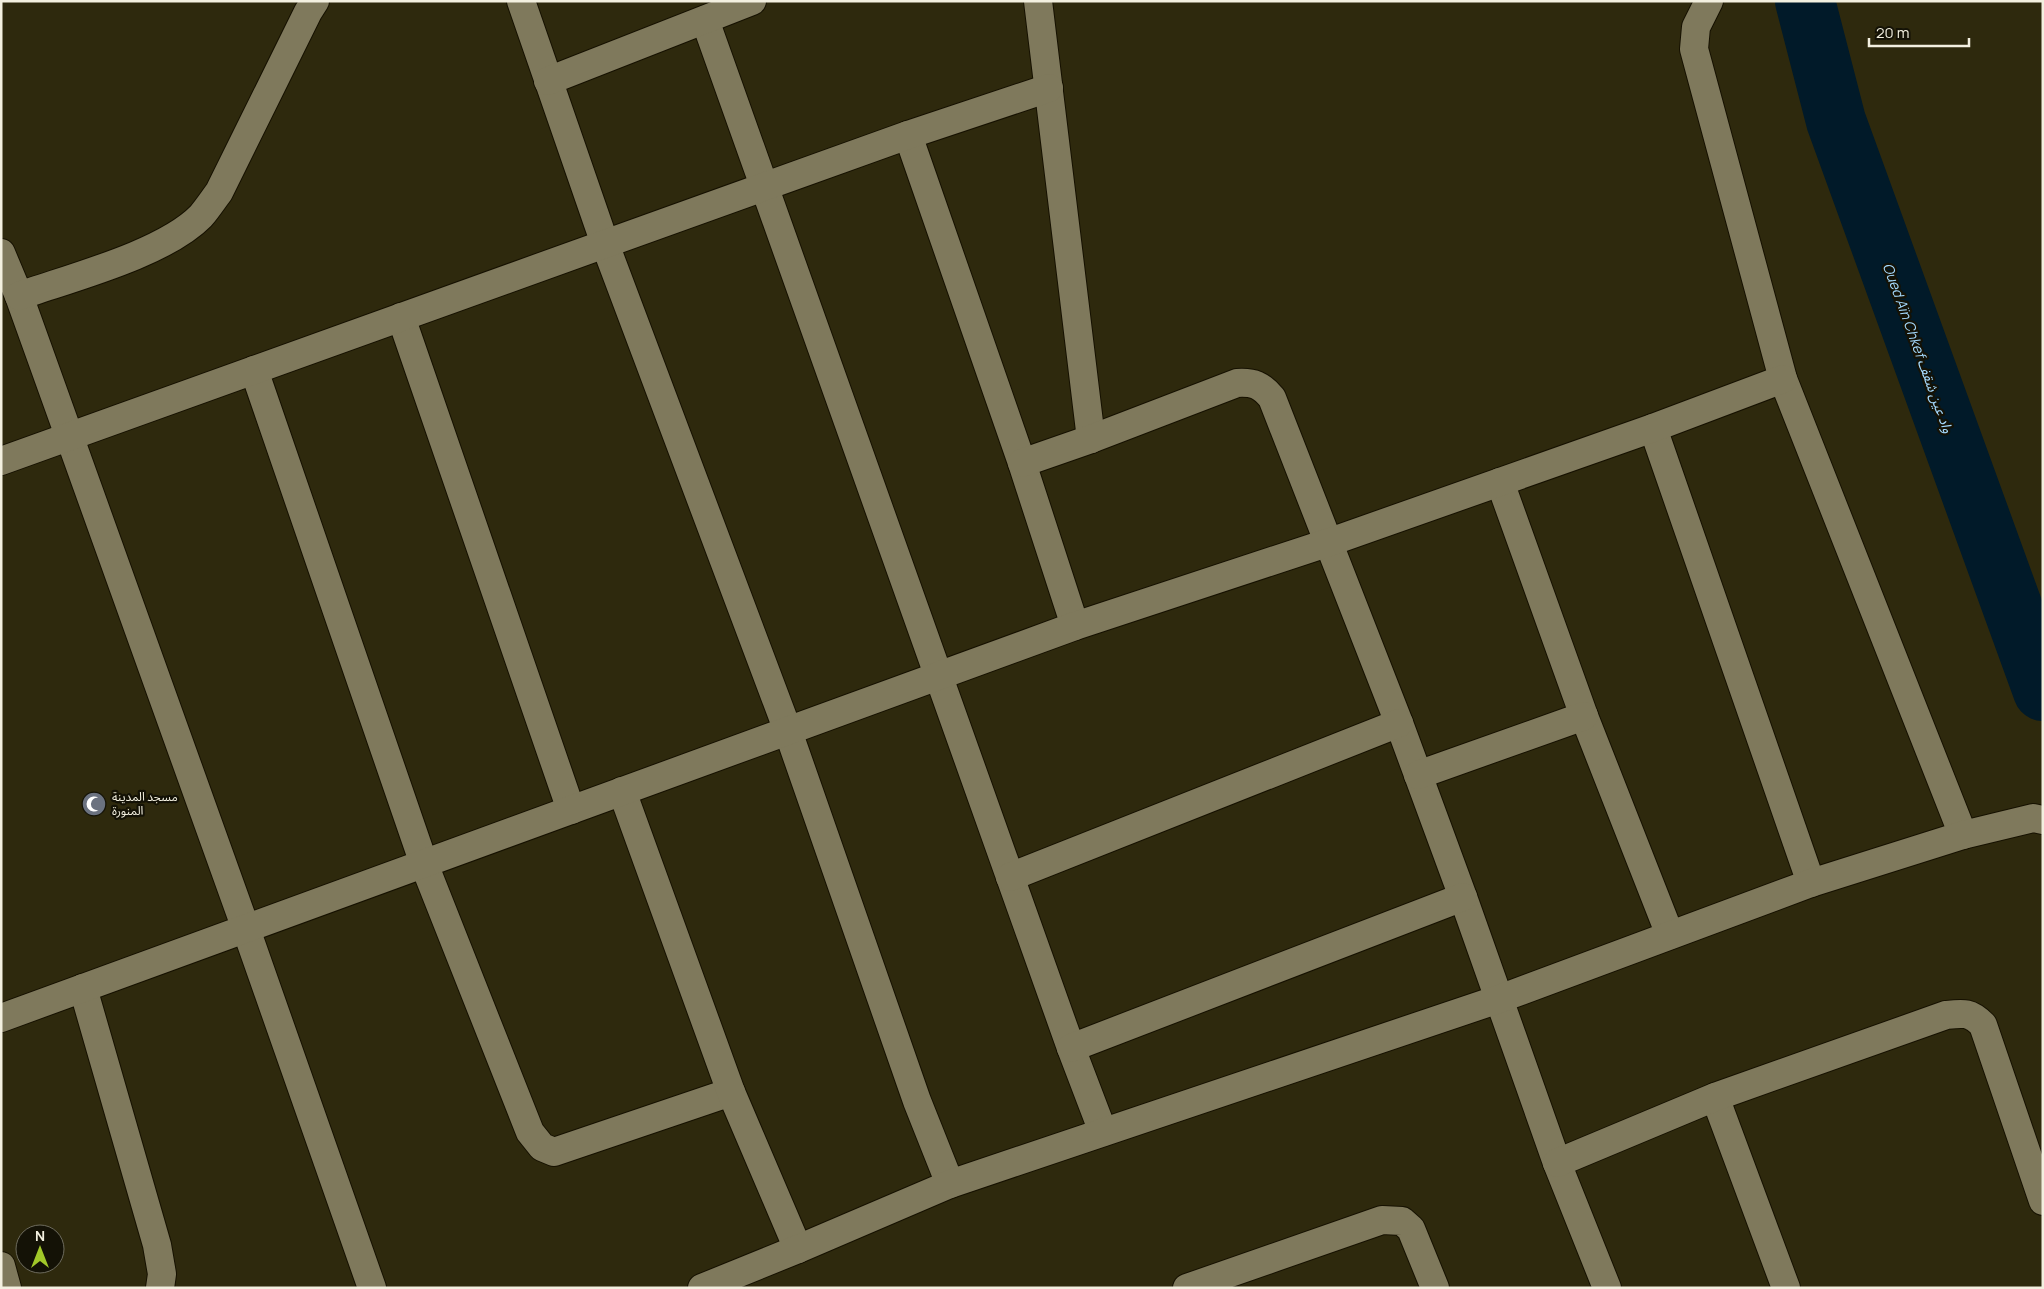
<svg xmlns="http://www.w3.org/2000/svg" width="2044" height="1289" viewBox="0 0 2044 1289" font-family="Manrope,'Noto Sans Arabic',sans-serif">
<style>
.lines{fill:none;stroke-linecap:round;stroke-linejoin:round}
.river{stroke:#011a29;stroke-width:60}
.street-casing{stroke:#161100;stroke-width:30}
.street{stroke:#7f795c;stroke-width:28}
.labels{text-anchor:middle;stroke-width:4.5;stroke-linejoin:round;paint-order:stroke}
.poi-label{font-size:12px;fill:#f3f0e0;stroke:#141206;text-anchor:start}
.water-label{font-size:14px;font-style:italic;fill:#a5dafe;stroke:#141206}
</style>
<rect width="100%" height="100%" fill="#2e290d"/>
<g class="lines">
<polyline class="river" points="1805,1 1836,121 2043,691"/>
<g class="street-casing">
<g id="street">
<polyline points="521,1 605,244 788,731 917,1101 950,1184"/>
<polyline points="1038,1 1091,439"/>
<polyline points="1709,1 1696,27 1694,49 1783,379 1963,835"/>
<polyline points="705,20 1071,1048 1103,1132"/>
<polyline points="548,81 752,1"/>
<polyline points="908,135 1022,463 1075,626"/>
<polyline points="1,253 19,296 246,929 372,1288"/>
<path d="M19 296C70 278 164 254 201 216 207 209 213 200 219 192L308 12 315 1"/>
<polyline points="401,317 571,810"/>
<polyline points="254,370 424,864 530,1132 542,1147 554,1152 731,1092"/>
<polyline points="1653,428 1811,883"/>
<polyline points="1,461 908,135 1049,88"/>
<path d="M1022 463 1091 439 1237 383C1254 382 1261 385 1272 398L1399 723 1463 897 1557 1163 1607 1288"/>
<polyline points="1500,482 1584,716 1670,935"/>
<polyline points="1418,775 1584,716"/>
<polyline points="622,791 731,1092 798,1249"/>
<polyline points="1010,877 1399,723"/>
<polyline points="83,988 157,1245 162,1274 160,1288"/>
<polyline points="1,1018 1075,626 1330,542 1653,428 1783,379"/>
<polyline points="1071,1048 1463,897"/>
<polyline points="1715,1097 1786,1288"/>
<path d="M1557 1163 1715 1097 1946 1015C1964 1013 1970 1012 1983 1025L2043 1201"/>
<polyline points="1,1266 7,1288"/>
<polyline points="702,1288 798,1249 950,1184 1499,999 1811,883 1963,835 2033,818 2043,820"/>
<polyline points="1187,1288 1382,1220 1402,1221 1411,1229 1435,1288"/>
</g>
</g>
<use href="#street" class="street"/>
</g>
<defs>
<g id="mosque-disc" transform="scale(1.25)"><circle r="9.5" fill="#6b7280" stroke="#141206"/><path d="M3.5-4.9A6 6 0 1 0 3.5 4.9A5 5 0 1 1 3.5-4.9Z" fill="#fff"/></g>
</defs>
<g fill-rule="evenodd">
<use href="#mosque-disc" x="94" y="804"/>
</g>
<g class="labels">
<g class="poi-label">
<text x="112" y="801">مسجد المدينة<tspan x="112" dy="14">المنورة</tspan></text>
</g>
<g class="water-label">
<text transform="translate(1918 348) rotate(70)" y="5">Oued Aïn Chkef واد عين شقف</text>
</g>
</g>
<rect width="2044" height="1289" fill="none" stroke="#f3f0e0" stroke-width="5"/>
<g transform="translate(40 1249)"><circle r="24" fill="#141206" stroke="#6d6b5d"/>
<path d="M0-4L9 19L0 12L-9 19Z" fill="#a2c929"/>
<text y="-8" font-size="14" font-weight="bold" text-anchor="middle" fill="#f3f0e0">N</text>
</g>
<path d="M1869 38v8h100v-8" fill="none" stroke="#f3f0e0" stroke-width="2.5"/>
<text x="1876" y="38" font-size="15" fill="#f3f0e0" stroke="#141206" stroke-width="4" paint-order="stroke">20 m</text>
</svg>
